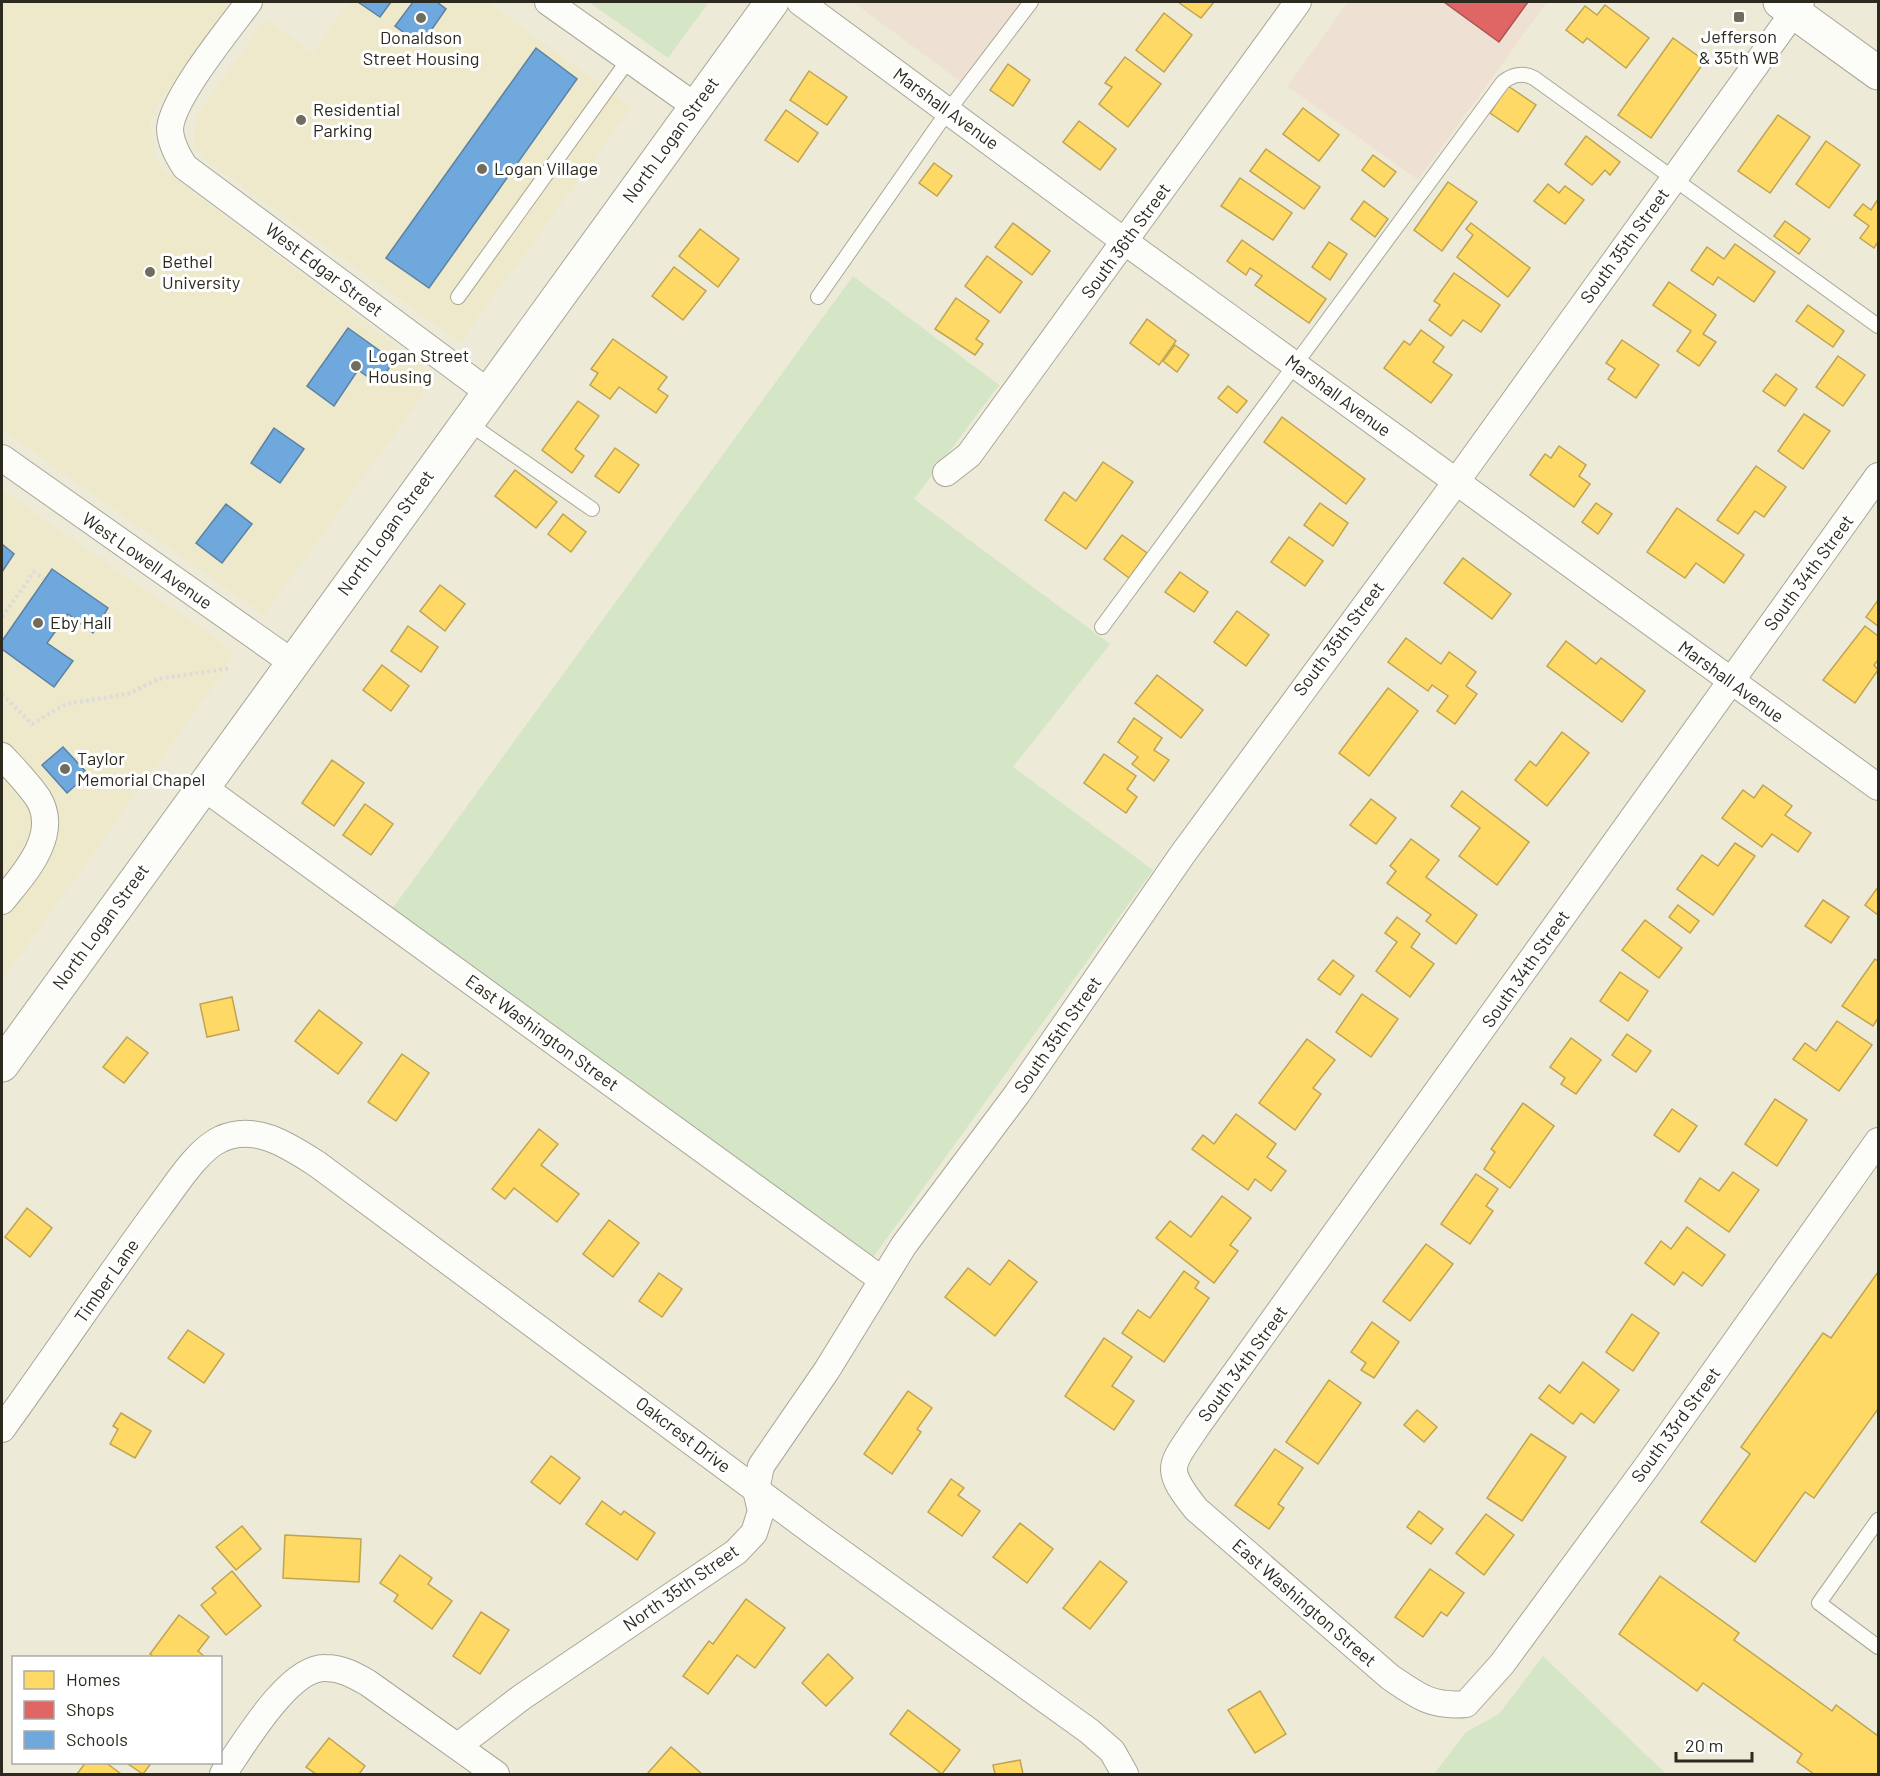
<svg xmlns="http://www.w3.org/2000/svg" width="1880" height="1776" viewBox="0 0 1880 1776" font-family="Barlow,sans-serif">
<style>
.commercial{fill:#eee0d3}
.built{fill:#eee9cb}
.green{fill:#d4e6c5}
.homes{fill:#ffd966;stroke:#c0a450;stroke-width:1.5}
.shops{fill:#e06666;stroke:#aa5450;stroke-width:1.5}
.schools{fill:#6fa8dc;stroke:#5b82a3;stroke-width:1.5}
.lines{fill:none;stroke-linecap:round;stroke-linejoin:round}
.service-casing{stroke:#a9a799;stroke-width:16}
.minor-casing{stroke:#a9a799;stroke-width:28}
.tertiary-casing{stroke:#a9a799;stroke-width:35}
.path{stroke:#dddcd6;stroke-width:4;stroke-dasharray:3 3;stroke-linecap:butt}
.service{stroke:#fcfcf9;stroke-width:14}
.minor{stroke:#fcfcf9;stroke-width:26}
.tertiary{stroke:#fcfcf9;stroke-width:33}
.poi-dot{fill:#706d5f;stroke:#fff;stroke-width:2}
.labels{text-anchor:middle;stroke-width:6;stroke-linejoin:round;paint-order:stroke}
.poi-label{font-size:18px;fill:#2c2a1e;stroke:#fff;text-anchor:start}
.street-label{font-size:18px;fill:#2c2a1e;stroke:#fff}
</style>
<rect width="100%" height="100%" fill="#edead8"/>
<g class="commercial">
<polygon points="853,2 1020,2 961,82"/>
<polygon points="1348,2 1547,2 1418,180 1287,86"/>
</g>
<g class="built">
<polygon points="2,2 229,2 156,107 150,125 155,157 162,169 436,376 264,615 2,430"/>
<polygon points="349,2 487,2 632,107 460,342 204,159 194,147 195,118 266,19 313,53"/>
<polygon points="2,490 233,651 221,675 2,980"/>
</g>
<g class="green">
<polygon points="589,2 709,2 668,58"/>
<polygon points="853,276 999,385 914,499 1110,644 1013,767 1153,870 869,1263 387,916"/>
<polygon points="1543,1656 1666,1774 1434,1774 1466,1732 1499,1714"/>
</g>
<g class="homes">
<polygon points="1178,2 1214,2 1201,18"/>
<polygon points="1605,5 1649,38 1626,68 1587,38 1583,43 1566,30 1585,6 1597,15"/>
<polygon points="1164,13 1192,35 1164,72 1136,50"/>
<polygon points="1673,38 1705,61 1651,138 1618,115"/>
<polygon points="1125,57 1161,84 1128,127 1099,104 1112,87 1105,83"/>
<polygon points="1008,64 1030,80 1013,106 990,90"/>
<polygon points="809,71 847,97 827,125 790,100"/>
<polygon points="1508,86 1536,105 1518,132 1490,113"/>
<polygon points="1303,108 1339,135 1319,161 1283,134"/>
<polygon points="786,110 818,133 798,162 765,140"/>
<polygon points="1778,115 1810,137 1770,193 1738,171"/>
<polygon points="1079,121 1116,149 1100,170 1063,142"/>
<polygon points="1586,136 1620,162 1610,175 1605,170 1592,185 1565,164"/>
<polygon points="1826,141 1860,165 1829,208 1796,184"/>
<polygon points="1266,149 1320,187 1304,209 1250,171"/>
<polygon points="1373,155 1396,172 1384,187 1362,170"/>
<polygon points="934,163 952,176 937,196 919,183"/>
<polygon points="1240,178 1292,213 1273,240 1221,206"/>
<polygon points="1448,182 1477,202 1442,251 1414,230"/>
<polygon points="1548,184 1559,193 1565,186 1584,200 1565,224 1534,201"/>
<polygon points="1878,199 1878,242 1874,248 1860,238 1869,226 1854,215 1863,204 1871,210"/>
<polygon points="1364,201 1388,219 1375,237 1351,219"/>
<polygon points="1785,221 1810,239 1799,254 1774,236"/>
<polygon points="1013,223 1050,251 1032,275 995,247"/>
<polygon points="1471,223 1530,268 1508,297 1457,257 1473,235 1466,229"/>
<polygon points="700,229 739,259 718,287 679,256"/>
<polygon points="1242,240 1326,299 1309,323 1255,285 1262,276 1250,268 1246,275 1227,261"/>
<polygon points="1329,242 1347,254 1330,280 1312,267"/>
<polygon points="1735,244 1775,272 1754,302 1718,277 1713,285 1691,270 1707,247 1724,259"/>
<polygon points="987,256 1022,282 1000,313 965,286"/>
<polygon points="674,267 706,291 683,320 652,296"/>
<polygon points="1454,273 1500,305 1481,332 1463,320 1451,336 1429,320 1440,305 1434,301"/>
<polygon points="1669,282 1716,315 1703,334 1716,342 1699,366 1677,351 1691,331 1653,305"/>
<polygon points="956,298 989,321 976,339 983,344 975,355 935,329"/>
<polygon points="1808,305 1844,331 1833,347 1796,321"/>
<polygon points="1147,319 1176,341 1159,365 1130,343"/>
<polygon points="1421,330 1444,347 1433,362 1452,375 1431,403 1384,368 1404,341 1410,345"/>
<polygon points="613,339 667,377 658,389 668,396 656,413 619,387 610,399 590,385 598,373 591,369"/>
<polygon points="1622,340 1659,365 1636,398 1608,379 1615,369 1606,363"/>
<polygon points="1175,345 1189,355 1177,372 1163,361"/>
<polygon points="1838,356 1865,375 1843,406 1816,387"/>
<polygon points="1776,374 1797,389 1785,406 1763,391"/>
<polygon points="1228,386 1247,401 1237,413 1218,398"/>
<polygon points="578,401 599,416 575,449 584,456 572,473 542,450"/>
<polygon points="1804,414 1830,431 1803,469 1778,451"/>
<polygon points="1282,417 1365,479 1346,504 1264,442"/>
<polygon points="1559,446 1586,465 1579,476 1590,484 1574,507 1530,475 1545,454 1551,458"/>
<polygon points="615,448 639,465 619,493 595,476"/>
<polygon points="1103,462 1133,482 1086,549 1045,520 1064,492 1076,501"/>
<polygon points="1756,466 1786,487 1764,517 1755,511 1738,534 1717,520"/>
<polygon points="515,470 557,502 536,528 495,496"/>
<polygon points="1320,503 1348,523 1333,546 1304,525"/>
<polygon points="1596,503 1612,514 1598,534 1582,522"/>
<polygon points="1677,508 1744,555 1724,583 1696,563 1685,578 1647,552"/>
<polygon points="563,514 586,532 571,552 548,534"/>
<polygon points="1122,535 1147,553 1129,578 1104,559"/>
<polygon points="1289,537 1323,561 1305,586 1271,562"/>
<polygon points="1463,558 1511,594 1492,619 1444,583"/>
<polygon points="1180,572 1208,592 1194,612 1165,592"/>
<polygon points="440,585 465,604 445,631 420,611"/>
<polygon points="1878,600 1878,626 1866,617"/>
<polygon points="1237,611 1269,635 1246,666 1214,642"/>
<polygon points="408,626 438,647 421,672 391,651"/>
<polygon points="1865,626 1878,636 1878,660 1874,665 1878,670 1855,703 1823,680"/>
<polygon points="1406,638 1441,664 1449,652 1476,672 1466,686 1477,694 1455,724 1437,711 1448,696 1432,685 1428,691 1388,662"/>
<polygon points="1566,641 1596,664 1601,658 1645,691 1622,722 1547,666"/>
<polygon points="382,665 409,686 391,711 363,690"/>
<polygon points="1157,675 1203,710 1181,738 1135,703"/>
<polygon points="1388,688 1418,711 1369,776 1339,753"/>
<polygon points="1134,718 1162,738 1154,750 1169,760 1154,781 1132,764 1138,757 1118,742"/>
<polygon points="1562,732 1589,753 1547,806 1515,780 1530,761 1536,766"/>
<polygon points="1104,754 1136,776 1127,789 1137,797 1126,813 1084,783"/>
<polygon points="332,760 364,783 334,826 302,803"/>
<polygon points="1763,785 1792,806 1785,815 1811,833 1798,852 1772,834 1762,847 1722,818 1743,790 1754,798"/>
<polygon points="1462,791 1529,842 1497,885 1459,856 1480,828 1451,806"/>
<polygon points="1371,799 1396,818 1376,844 1350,825"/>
<polygon points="365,804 393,824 371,855 343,835"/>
<polygon points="1411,839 1439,860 1426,877 1477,915 1456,944 1426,921 1431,915 1387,883 1396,871 1390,866"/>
<polygon points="1735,843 1755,856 1713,915 1677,889 1702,855 1718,866"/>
<polygon points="1878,887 1878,915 1865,905"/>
<polygon points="1823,900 1849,917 1831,943 1805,926"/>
<polygon points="1678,905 1699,921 1690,933 1669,917"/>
<polygon points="1397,917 1420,934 1411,947 1434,964 1410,997 1376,971 1397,942 1385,933"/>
<polygon points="1645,920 1682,948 1659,978 1622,950"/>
<polygon points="1875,959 1878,961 1878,1018 1873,1026 1842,1006"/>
<polygon points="1333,960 1354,976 1340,995 1318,979"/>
<polygon points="1620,972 1648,991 1628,1021 1600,1001"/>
<polygon points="1362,994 1398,1019 1371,1057 1336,1032"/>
<polygon points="232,997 239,1030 207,1037 200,1004"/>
<polygon points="319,1010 362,1043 338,1074 295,1041"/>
<polygon points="1837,1021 1872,1045 1839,1091 1793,1059 1805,1043 1816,1051"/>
<polygon points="1627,1034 1651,1051 1636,1072 1612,1055"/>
<polygon points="127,1037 148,1053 124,1083 103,1067"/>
<polygon points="1571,1038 1601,1060 1576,1094 1561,1084 1565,1078 1550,1067"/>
<polygon points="1307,1039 1335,1060 1313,1088 1321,1094 1295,1130 1259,1103"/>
<polygon points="402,1054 429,1073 396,1121 368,1102"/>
<polygon points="1775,1099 1807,1120 1777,1166 1745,1144"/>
<polygon points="1523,1103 1554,1126 1510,1188 1484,1169 1495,1152 1491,1149"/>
<polygon points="1672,1109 1697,1126 1679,1152 1654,1135"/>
<polygon points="1236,1114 1276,1144 1267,1157 1286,1171 1271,1191 1255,1179 1248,1190 1192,1149 1203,1135 1214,1144"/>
<polygon points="539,1129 558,1144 541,1165 579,1194 557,1222 514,1188 505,1199 492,1189"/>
<polygon points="1733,1172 1759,1190 1729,1232 1685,1201 1700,1178 1719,1191"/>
<polygon points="1476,1174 1498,1189 1486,1206 1493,1211 1470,1244 1441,1224"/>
<polygon points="1222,1196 1251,1218 1230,1245 1238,1251 1214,1283 1156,1238 1170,1221 1191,1237"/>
<polygon points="27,1208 52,1228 30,1257 5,1237"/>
<polygon points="609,1220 639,1243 613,1277 583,1254"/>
<polygon points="1687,1227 1725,1255 1702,1286 1683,1272 1674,1285 1645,1263 1661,1241 1671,1249"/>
<polygon points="1426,1244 1453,1264 1410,1321 1383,1301"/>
<polygon points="1009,1260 1037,1282 995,1336 945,1297 968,1268 990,1285"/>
<polygon points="1184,1271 1199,1282 1195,1288 1209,1298 1164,1362 1122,1333 1138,1310 1150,1318"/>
<polygon points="1878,1272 1878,1409 1814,1498 1805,1492 1755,1562 1701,1522 1750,1454 1741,1447 1823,1333 1831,1338"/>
<polygon points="659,1273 682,1289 662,1317 639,1301"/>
<polygon points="1632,1314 1659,1333 1633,1371 1606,1352"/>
<polygon points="1372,1322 1399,1342 1374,1378 1361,1370 1366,1363 1351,1352"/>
<polygon points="188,1330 224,1354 204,1383 168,1358"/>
<polygon points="1104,1338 1132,1357 1112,1386 1134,1401 1114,1430 1065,1396"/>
<polygon points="1583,1362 1619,1390 1594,1423 1581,1413 1573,1424 1539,1398 1549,1385 1560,1393"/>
<polygon points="1329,1380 1361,1403 1318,1464 1286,1442"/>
<polygon points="908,1391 932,1408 917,1429 921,1432 892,1474 864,1454"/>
<polygon points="1417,1410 1437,1427 1424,1442 1404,1425"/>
<polygon points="121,1413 151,1431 135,1458 110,1444 118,1429 113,1426"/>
<polygon points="1531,1434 1566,1457 1522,1521 1487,1498"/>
<polygon points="1275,1449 1303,1468 1278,1504 1284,1508 1269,1529 1235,1505"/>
<polygon points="551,1456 580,1478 560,1504 531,1482"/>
<polygon points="951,1479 964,1488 958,1495 980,1511 962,1536 928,1512"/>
<polygon points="602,1501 621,1515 624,1511 655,1533 637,1560 586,1524"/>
<polygon points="1419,1511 1443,1529 1431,1544 1407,1527"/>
<polygon points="1486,1514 1514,1535 1484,1575 1456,1553"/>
<polygon points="1020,1523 1053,1549 1027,1583 993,1557"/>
<polygon points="242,1526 261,1549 236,1570 216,1547"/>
<polygon points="285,1535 361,1539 359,1582 283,1578"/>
<polygon points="400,1555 432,1578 428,1584 452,1601 432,1629 394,1601 398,1595 380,1583"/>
<polygon points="1100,1561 1127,1582 1090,1629 1063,1608"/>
<polygon points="1430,1569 1464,1593 1447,1616 1441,1612 1423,1637 1395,1617"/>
<polygon points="232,1571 261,1606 226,1635 201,1605 216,1593 212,1588"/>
<polygon points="1660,1576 1739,1633 1734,1640 1832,1711 1836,1705 1878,1736 1878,1774 1814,1774 1797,1762 1802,1754 1703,1683 1697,1691 1619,1634"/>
<polygon points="746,1599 785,1628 755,1668 737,1655 708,1694 683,1676 709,1641 713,1644"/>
<polygon points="481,1612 509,1630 480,1674 453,1656"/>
<polygon points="179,1615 209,1637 198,1651 206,1658 156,1658 150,1654"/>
<polygon points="828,1654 853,1678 826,1706 802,1683"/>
<polygon points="1260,1691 1286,1734 1255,1753 1228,1710"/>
<polygon points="908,1710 960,1750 942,1774 890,1734"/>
<polygon points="329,1738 365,1766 359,1774 316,1774 306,1767"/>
<polygon points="671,1747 702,1774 647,1774"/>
<polygon points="1020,1760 1023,1774 995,1774 993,1765"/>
<polygon points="86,1762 105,1762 121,1774 77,1774"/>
<polygon points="125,1762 152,1762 143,1774"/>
</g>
<polygon class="shops" points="1444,2 1528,2 1499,42"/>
<g class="schools">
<polygon points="358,2 391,2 380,17"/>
<polygon points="413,2 437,2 446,9 421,45 395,26"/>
<polygon points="536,48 577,79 429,288 386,258"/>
<polygon points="348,328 394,361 378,384 358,370 334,406 307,386"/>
<polygon points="274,428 304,449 280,483 251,463"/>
<polygon points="226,504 252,524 222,563 196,543"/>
<polygon points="2,544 14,554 2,572"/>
<polygon points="52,569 108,608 93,633 68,614 47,643 73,661 54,687 2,649 2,641"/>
<polygon points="63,747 88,774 67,793 42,765"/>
</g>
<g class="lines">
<g class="service-casing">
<g id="service">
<polyline points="458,297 629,59"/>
<polyline points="818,297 948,111 1031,2"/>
<polyline points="467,422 592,509"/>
<path d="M1102 627 1503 82C1512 75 1523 72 1534 78L1878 326"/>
<polyline points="1878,1520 1819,1603 1878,1647"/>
</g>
</g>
<g class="minor-casing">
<g id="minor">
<path d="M249 2C229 29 173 97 170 128 170 142 177 155 185 167L488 392"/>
<polyline points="548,2 695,106"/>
<polyline points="800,2 1124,241 1878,787"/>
<polyline points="2,458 293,663"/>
<polyline points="946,473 969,455 1298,2"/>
<path d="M1878 476 1198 1425C1170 1467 1163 1467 1196 1509L1390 1677C1418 1696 1431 1707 1466 1704L1502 1664 1648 1465 1878 1141"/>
<path d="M2 756C14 769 28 783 38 798 61 835 23 875 2 901"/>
<polyline points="203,787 881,1279"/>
<path d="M2 1429C55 1356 106 1279 160 1206 175 1186 198 1149 221 1139 255 1123 289 1146 317 1164L817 1535 1089 1731 1112 1751 1125 1774"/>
<polyline points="458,1746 522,1697 736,1552 754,1533 761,1511 756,1490 761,1466 827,1370 904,1245 1017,1094 1182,855 1456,482 1801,2"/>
<path d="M223 1774C243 1746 288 1667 325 1668 342 1668 354 1675 368 1683L496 1774"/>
</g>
</g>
<g class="tertiary-casing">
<g id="tertiary">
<polyline points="1780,2 1878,73"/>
<polyline points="2,1065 772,2"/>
</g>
</g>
<g class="path">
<polyline points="2,617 34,572 44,579"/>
<polyline points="2,694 32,724 66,704 128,694 158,679 231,668"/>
</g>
<use href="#service" class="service"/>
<use href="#minor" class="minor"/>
<use href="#tertiary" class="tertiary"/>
</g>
<g class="poi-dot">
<rect x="1733" y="11" width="12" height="12" rx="3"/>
<circle cx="421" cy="18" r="6"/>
<circle cx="301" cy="120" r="6"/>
<circle cx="482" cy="169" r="6"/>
<circle cx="150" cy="272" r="6"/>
<circle cx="356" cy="366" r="6"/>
<circle cx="38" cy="623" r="6"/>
<circle cx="65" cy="769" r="6"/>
</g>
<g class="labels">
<g class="poi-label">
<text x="1739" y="43" text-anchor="middle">Jefferson<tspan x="1739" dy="21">&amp; 35th WB</tspan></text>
<text x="421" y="44" text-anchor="middle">Donaldson<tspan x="421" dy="21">Street Housing</tspan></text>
<text x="313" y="116">Residential<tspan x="313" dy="21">Parking</tspan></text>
<text x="494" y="175">Logan Village</text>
<text x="162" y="268">Bethel<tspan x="162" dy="21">University</tspan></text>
<text x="368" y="362">Logan Street<tspan x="368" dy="21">Housing</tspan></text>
<text x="50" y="629">Eby Hall</text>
<text x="77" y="765">Taylor<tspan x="77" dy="21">Memorial Chapel</tspan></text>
</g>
<g class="street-label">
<text transform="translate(946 109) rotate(36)" y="6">Marshall Avenue</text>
<text transform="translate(671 140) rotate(-54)" y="6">North Logan Street</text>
<text transform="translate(1126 241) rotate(-54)" y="6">South 36th Street</text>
<text transform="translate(1625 246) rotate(-54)" y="6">South 35th Street</text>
<text transform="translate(324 270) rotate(37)" y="6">West Edgar Street</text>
<text transform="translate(1338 396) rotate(36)" y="6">Marshall Avenue</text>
<text transform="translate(386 533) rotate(-54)" y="6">North Logan Street</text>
<text transform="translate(147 561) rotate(35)" y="6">West Lowell Avenue</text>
<text transform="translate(1809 573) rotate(-54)" y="6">South 34th Street</text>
<text transform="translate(1339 639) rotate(-53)" y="6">South 35th Street</text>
<text transform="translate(1731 682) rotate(36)" y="6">Marshall Avenue</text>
<text transform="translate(101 927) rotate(-54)" y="6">North Logan Street</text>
<text transform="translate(1526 969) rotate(-55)" y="6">South 34th Street</text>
<text transform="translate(542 1033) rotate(36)" y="6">East Washington Street</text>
<text transform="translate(1058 1035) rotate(-55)" y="6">South 35th Street</text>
<text transform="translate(107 1281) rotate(-55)" y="6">Timber Lane</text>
<text transform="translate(1243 1364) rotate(-54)" y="6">South 34th Street</text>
<text transform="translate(1676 1425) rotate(-54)" y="6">South 33rd Street</text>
<text transform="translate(683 1435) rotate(37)" y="6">Oakcrest Drive</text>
<text transform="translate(681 1588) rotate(-35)" y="6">North 35th Street</text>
<text transform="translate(1304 1603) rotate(41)" y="6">East Washington Street</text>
</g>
</g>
<rect width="1880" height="1776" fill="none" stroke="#2c2a1e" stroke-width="6"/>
<rect x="12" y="1656" width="210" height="108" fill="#ffffff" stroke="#abaaa5" stroke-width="1.5"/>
<rect x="24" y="1671" width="30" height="18" fill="#ffd966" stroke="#abaaa5" stroke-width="1.5"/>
<text x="66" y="1686" font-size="18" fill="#2c2a1e">Homes</text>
<rect x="24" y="1701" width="30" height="18" fill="#e06666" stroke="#abaaa5" stroke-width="1.5"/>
<text x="66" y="1716" font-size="18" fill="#2c2a1e">Shops</text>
<rect x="24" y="1731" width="30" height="18" fill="#6fa8dc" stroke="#abaaa5" stroke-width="1.5"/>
<text x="66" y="1746" font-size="18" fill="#2c2a1e">Schools</text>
<path d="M1676 1752v9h76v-9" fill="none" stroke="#2c2a1e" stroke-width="3"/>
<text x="1685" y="1752" font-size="18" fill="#2c2a1e" stroke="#ffffff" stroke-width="4.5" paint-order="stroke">20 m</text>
</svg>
